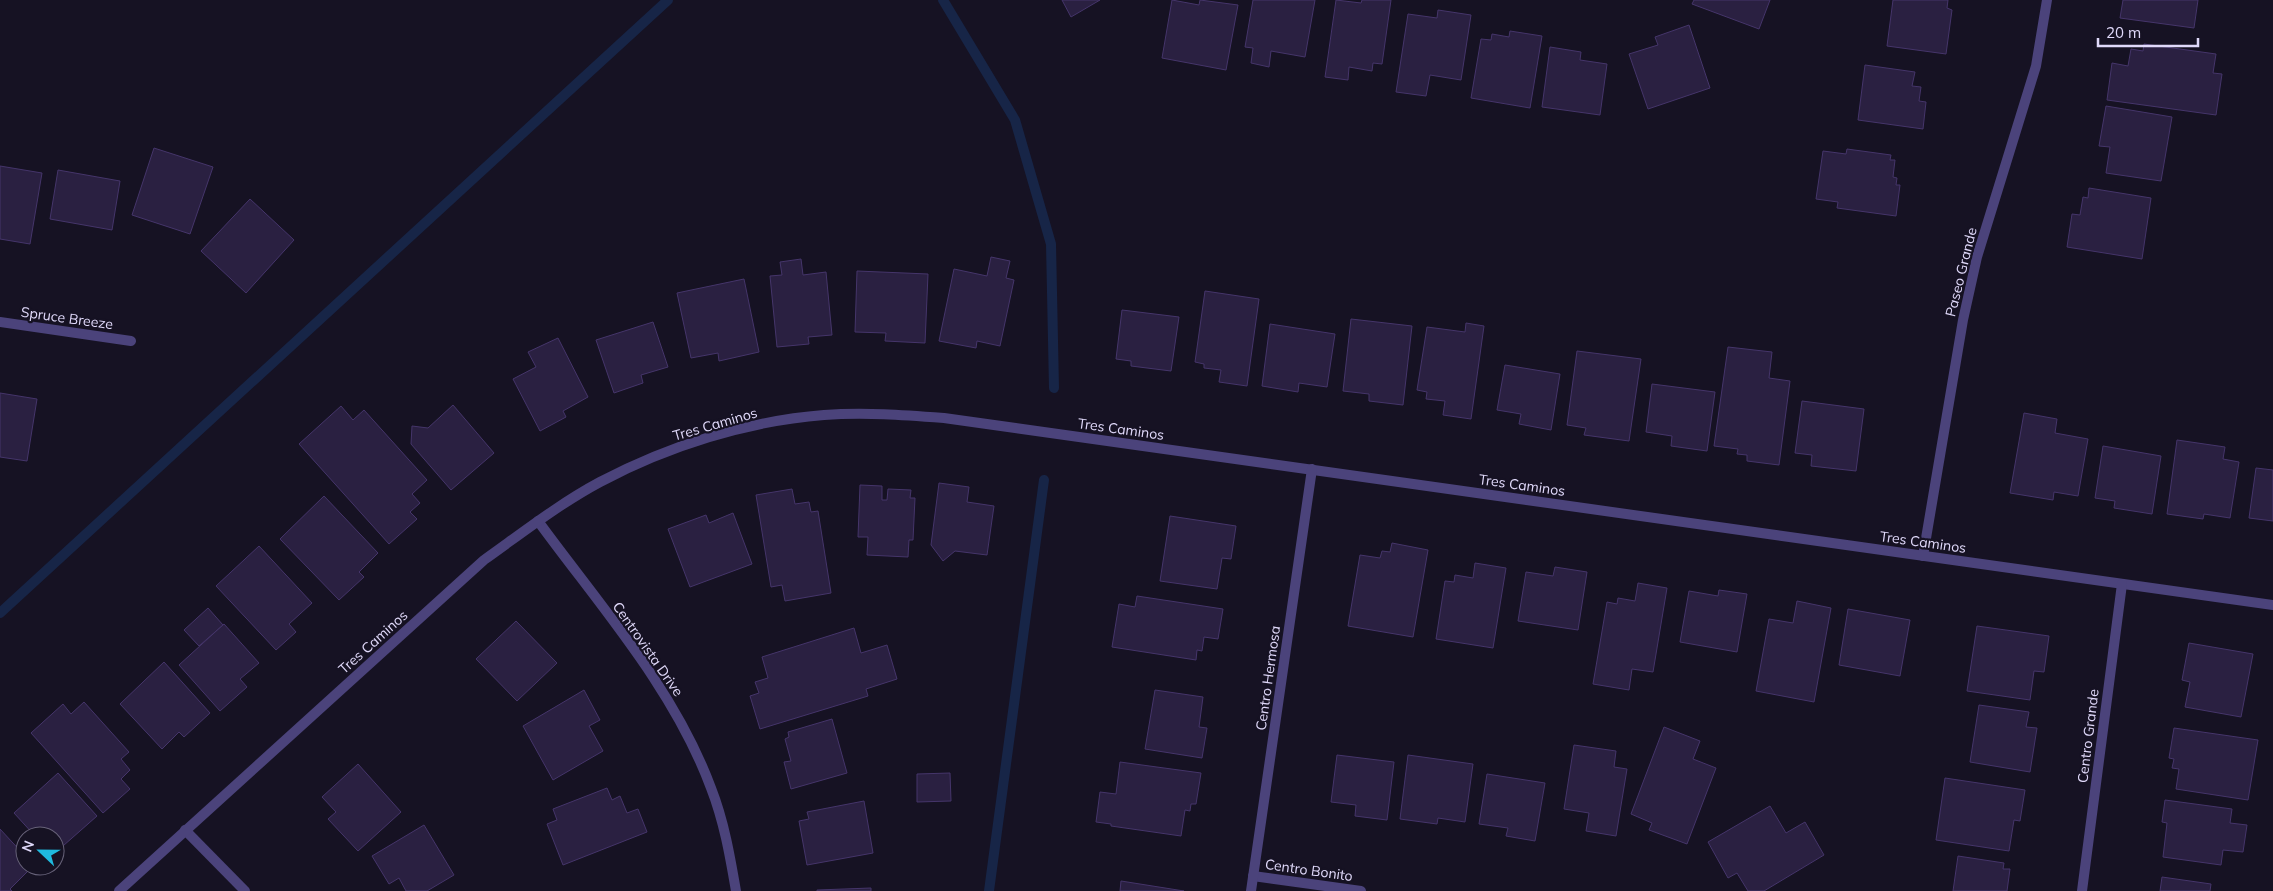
<svg xmlns="http://www.w3.org/2000/svg" width="2273" height="891" viewBox="0 0 2273 891" font-family="Mulish,sans-serif">
<style>
.lines{fill:none;stroke-linecap:round;stroke-linejoin:round}
.stream{stroke:#172547;stroke-width:10}
.building{fill:#2a2041;stroke:#45356a}
.street{stroke:#4b437b;stroke-width:10}
.labels{text-anchor:middle;stroke-width:4.5;stroke-linejoin:round;paint-order:stroke}
.street-label{font-size:14px;fill:#e0d9fa;stroke:#161223}
</style>
<rect width="100%" height="100%" fill="#161223"/>
<g class="lines">
<g class="stream">
<polyline points="943,0 1015,120 1051,244 1054,388"/>
<polyline points="0,613 668,0"/>
<polyline points="989,891 1044,480"/>
</g>
</g>
<g class="building">
<polygon points="1062,0 1100,0 1071,17"/>
<polygon points="1172,0 1199,5 1200,0 1238,5 1226,70 1162,58"/>
<polygon points="1253,0 1315,0 1305,57 1271,51 1269,67 1251,63 1253,48 1245,47"/>
<polygon points="1336,0 1361,3 1362,0 1391,0 1382,64 1373,63 1372,71 1349,67 1348,80 1325,77"/>
<polygon points="1694,0 1770,0 1759,29 1692,4"/>
<polygon points="1893,0 1948,0 1947,8 1952,10 1946,54 1887,46"/>
<polygon points="2123,0 2198,0 2194,28 2120,18"/>
<polygon points="1438,10 1471,15 1461,80 1430,75 1426,96 1396,92 1408,14 1437,18"/>
<polygon points="1689,25 1710,88 1648,109 1629,54 1658,45 1655,37"/>
<polygon points="1510,31 1542,36 1530,108 1471,98 1481,39 1491,40 1492,34 1509,37"/>
<polygon points="2144,44 2216,54 2213,73 2222,74 2216,115 2107,100 2112,63 2128,66 2131,49 2143,51"/>
<polygon points="1550,47 1581,52 1580,60 1607,64 1600,115 1542,107"/>
<polygon points="1865,65 1915,72 1912,86 1921,87 1919,101 1926,102 1923,129 1858,120"/>
<polygon points="2106,106 2172,117 2161,181 2106,173 2110,147 2099,146"/>
<polygon points="154,148 213,167 190,234 132,215"/>
<polygon points="1847,149 1891,155 1890,160 1895,160 1893,177 1897,178 1896,185 1900,185 1896,216 1837,208 1838,202 1816,199 1823,151 1846,154"/>
<polygon points="0,166 42,173 30,244 0,239"/>
<polygon points="58,170 120,181 112,230 50,219"/>
<polygon points="2089,188 2151,198 2142,259 2067,247 2072,214 2080,215 2083,197 2088,198"/>
<polygon points="250,199 294,240 246,293 201,251"/>
<polygon points="991,257 1010,261 1006,278 1014,280 1000,346 977,341 976,348 939,341 954,269 987,276"/>
<polygon points="801,259 803,275 826,272 832,335 808,337 809,344 777,347 770,276 782,275 780,262"/>
<polygon points="857,271 928,274 925,343 885,341 886,333 855,332"/>
<polygon points="744,279 759,352 719,361 718,353 691,358 677,293"/>
<polygon points="1205,291 1259,299 1247,386 1219,382 1221,370 1204,368 1204,364 1195,362"/>
<polygon points="1122,310 1179,317 1171,371 1131,366 1131,361 1116,359"/>
<polygon points="1351,319 1412,326 1403,405 1369,401 1369,394 1343,391"/>
<polygon points="653,322 668,367 641,375 643,383 614,393 596,340"/>
<polygon points="1466,323 1484,326 1471,419 1443,415 1445,401 1426,399 1427,392 1417,390 1427,327 1465,332"/>
<polygon points="1270,324 1335,334 1327,387 1299,383 1298,392 1262,386"/>
<polygon points="558,338 588,397 563,411 566,417 540,431 513,379 536,367 528,352"/>
<polygon points="1728,347 1772,352 1769,378 1790,381 1779,465 1747,461 1747,455 1737,454 1738,449 1714,446"/>
<polygon points="1577,351 1641,359 1629,441 1584,435 1586,428 1567,425"/>
<polygon points="1505,365 1560,374 1551,430 1519,424 1521,414 1497,410"/>
<polygon points="1652,384 1715,392 1707,451 1671,446 1672,436 1646,432"/>
<polygon points="0,393 37,399 27,461 0,457"/>
<polygon points="1802,401 1864,409 1856,471 1811,466 1812,455 1795,453"/>
<polygon points="453,405 494,453 451,490 411,444 412,426 428,428"/>
<polygon points="341,406 353,420 364,410 427,480 412,494 420,503 410,512 417,519 389,544 299,444"/>
<polygon points="2024,413 2057,419 2055,433 2088,439 2078,496 2054,492 2053,500 2010,493"/>
<polygon points="2177,440 2225,447 2223,459 2239,462 2230,518 2204,514 2203,519 2167,514"/>
<polygon points="2103,446 2161,456 2152,514 2114,508 2115,501 2095,498"/>
<polygon points="2256,468 2273,470 2273,521 2249,518"/>
<polygon points="939,483 969,487 967,502 994,506 987,555 955,551 943,561 931,545"/>
<polygon points="860,485 882,486 882,500 887,500 888,489 911,490 910,498 915,498 913,540 909,540 908,557 867,555 868,537 858,537"/>
<polygon points="792,489 795,504 809,502 811,512 818,511 831,593 785,601 782,585 771,587 756,495"/>
<polygon points="324,496 378,553 359,572 364,577 339,600 280,539"/>
<polygon points="733,513 752,564 690,587 668,529 706,515 709,523"/>
<polygon points="1170,516 1236,526 1231,559 1222,558 1217,589 1160,581"/>
<polygon points="1392,543 1428,550 1413,637 1348,626 1360,555 1380,558 1382,551 1390,552"/>
<polygon points="259,546 312,603 289,624 296,632 276,650 216,586"/>
<polygon points="1475,563 1506,568 1493,648 1436,639 1445,581 1454,582 1455,575 1473,578"/>
<polygon points="1555,567 1587,572 1578,630 1518,621 1526,572 1553,576"/>
<polygon points="1638,583 1667,588 1653,672 1632,669 1629,690 1593,684 1607,602 1617,604 1618,598 1635,601"/>
<polygon points="1719,590 1747,594 1737,652 1680,642 1689,591 1718,596"/>
<polygon points="1137,596 1223,609 1218,639 1204,637 1202,651 1197,650 1196,660 1112,647 1119,604 1135,607"/>
<polygon points="1797,601 1831,608 1814,702 1756,691 1769,619 1793,623"/>
<polygon points="208,608 223,625 199,646 184,630"/>
<polygon points="1848,609 1910,620 1900,676 1839,665"/>
<polygon points="516,621 557,663 517,701 476,659"/>
<polygon points="224,624 259,663 240,679 247,687 220,711 179,665"/>
<polygon points="1977,626 2049,636 2044,672 2034,671 2030,700 1967,691"/>
<polygon points="854,628 861,653 887,645 897,679 866,689 868,696 760,729 750,696 759,693 755,682 768,678 762,657"/>
<polygon points="2189,643 2253,654 2241,717 2185,707 2190,682 2182,680"/>
<polygon points="164,662 210,713 184,737 179,732 162,749 120,704"/>
<polygon points="584,690 600,720 589,726 603,751 553,780 523,726"/>
<polygon points="1155,690 1203,697 1199,727 1207,728 1202,758 1145,749"/>
<polygon points="84,702 129,752 121,759 130,770 121,779 130,789 103,813 31,733 63,704 71,714"/>
<polygon points="1979,705 2029,712 2026,727 2037,728 2030,772 1970,762"/>
<polygon points="832,719 847,773 791,789 784,762 791,761 785,739 789,737 788,732"/>
<polygon points="1664,727 1700,741 1693,759 1716,768 1687,844 1649,830 1652,823 1631,814"/>
<polygon points="2174,728 2258,740 2248,800 2176,789 2179,769 2172,768 2174,759 2169,758"/>
<polygon points="1574,745 1616,751 1614,767 1627,769 1616,836 1586,831 1589,813 1564,809"/>
<polygon points="1337,755 1394,762 1387,820 1355,816 1356,805 1331,802"/>
<polygon points="1408,755 1473,764 1465,822 1438,818 1437,824 1400,819"/>
<polygon points="1120,762 1201,773 1196,804 1191,804 1190,811 1185,810 1181,836 1111,826 1111,824 1096,822 1100,792 1116,794"/>
<polygon points="358,764 401,812 358,851 328,819 336,812 322,797"/>
<polygon points="58,773 97,816 55,853 55,836 35,836 14,813"/>
<polygon points="950,773 951,801 917,802 917,774"/>
<polygon points="1487,774 1545,783 1535,841 1506,836 1508,828 1479,824"/>
<polygon points="1945,778 2025,790 2020,821 2014,820 2009,851 1936,840"/>
<polygon points="607,788 612,800 620,796 627,813 638,809 647,832 563,865 547,824 557,820 553,809"/>
<polygon points="2165,800 2232,809 2230,823 2247,825 2243,852 2223,850 2221,865 2163,857 2167,823 2162,822"/>
<polygon points="864,801 873,853 807,865 799,821 809,819 807,812"/>
<polygon points="1770,806 1786,833 1805,822 1824,855 1764,891 1748,891 1737,873 1728,878 1708,842"/>
<polygon points="424,825 454,875 427,891 406,891 399,878 389,884 372,856"/>
<polygon points="0,829 25,856 25,866 33,866 10,889 12,891 0,891"/>
<polygon points="1958,856 2004,863 2003,869 2010,869 2007,891 1953,891"/>
<polygon points="2162,877 2211,884 2210,891 2160,891"/>
<polygon points="1121,881 1184,891 1120,891"/>
<polygon points="871,888 871,891 817,891 817,890"/>
</g>
<g class="lines">
<g class="street">
<polyline points="0,322 131,341"/>
<path d="M538 521C600 606 674 688 711 788 724 821 730 856 736 891"/>
<polyline points="1923,556 1963,320 1977,257 2036,66 2047,0"/>
<polyline points="185,830 245,891"/>
<polyline points="1253,876 1361,891"/>
<path d="M119 891 484 560C522 533 559 504 600 482 668 446 747 421 824 415 864 412 904 415 944 418L2273 605"/>
<polyline points="1251,891 1312,469"/>
<polyline points="2082,891 2122,584"/>
</g>
</g>
<g class="labels">
<g class="street-label">
<text transform="translate(1961 272) rotate(-76)" y="5">Paseo Grande</text>
<text transform="translate(67 318) rotate(8)" y="5">Spruce Breeze</text>
<text transform="translate(715 424) rotate(-16)" y="5">Tres Caminos</text>
<text transform="translate(1121 429) rotate(8)" y="5">Tres Caminos</text>
<text transform="translate(1522 485) rotate(8)" y="5">Tres Caminos</text>
<text transform="translate(1923 542) rotate(8)" y="5">Tres Caminos</text>
<text transform="translate(373 642) rotate(-42)" y="5">Tres Caminos</text>
<text transform="translate(648 649) rotate(55)" y="5">Centrovista Drive</text>
<text transform="translate(1268 678) rotate(-82)" y="5">Centro Hermosa</text>
<text transform="translate(2088 736) rotate(-83)" y="5">Centro Grande</text>
<text transform="translate(1309 870) rotate(8)" y="5">Centro Bonito</text>
</g>
</g>
<g transform="translate(40 851) rotate(292)"><circle r="24" fill="#161223" stroke="#676279"/>
<path d="M0-4L9 19L0 12L-9 19Z" fill="#1fbadf"/>
<text y="-8" font-size="14" font-weight="bold" text-anchor="middle" fill="#e0d9fa">N</text>
</g>
<path d="M2098 38v8h100v-8" fill="none" stroke="#e0d9fa" stroke-width="2.5"/>
<text x="2106" y="38" font-size="15" fill="#e0d9fa" stroke="#161223" stroke-width="4" paint-order="stroke">20 m</text>
</svg>
